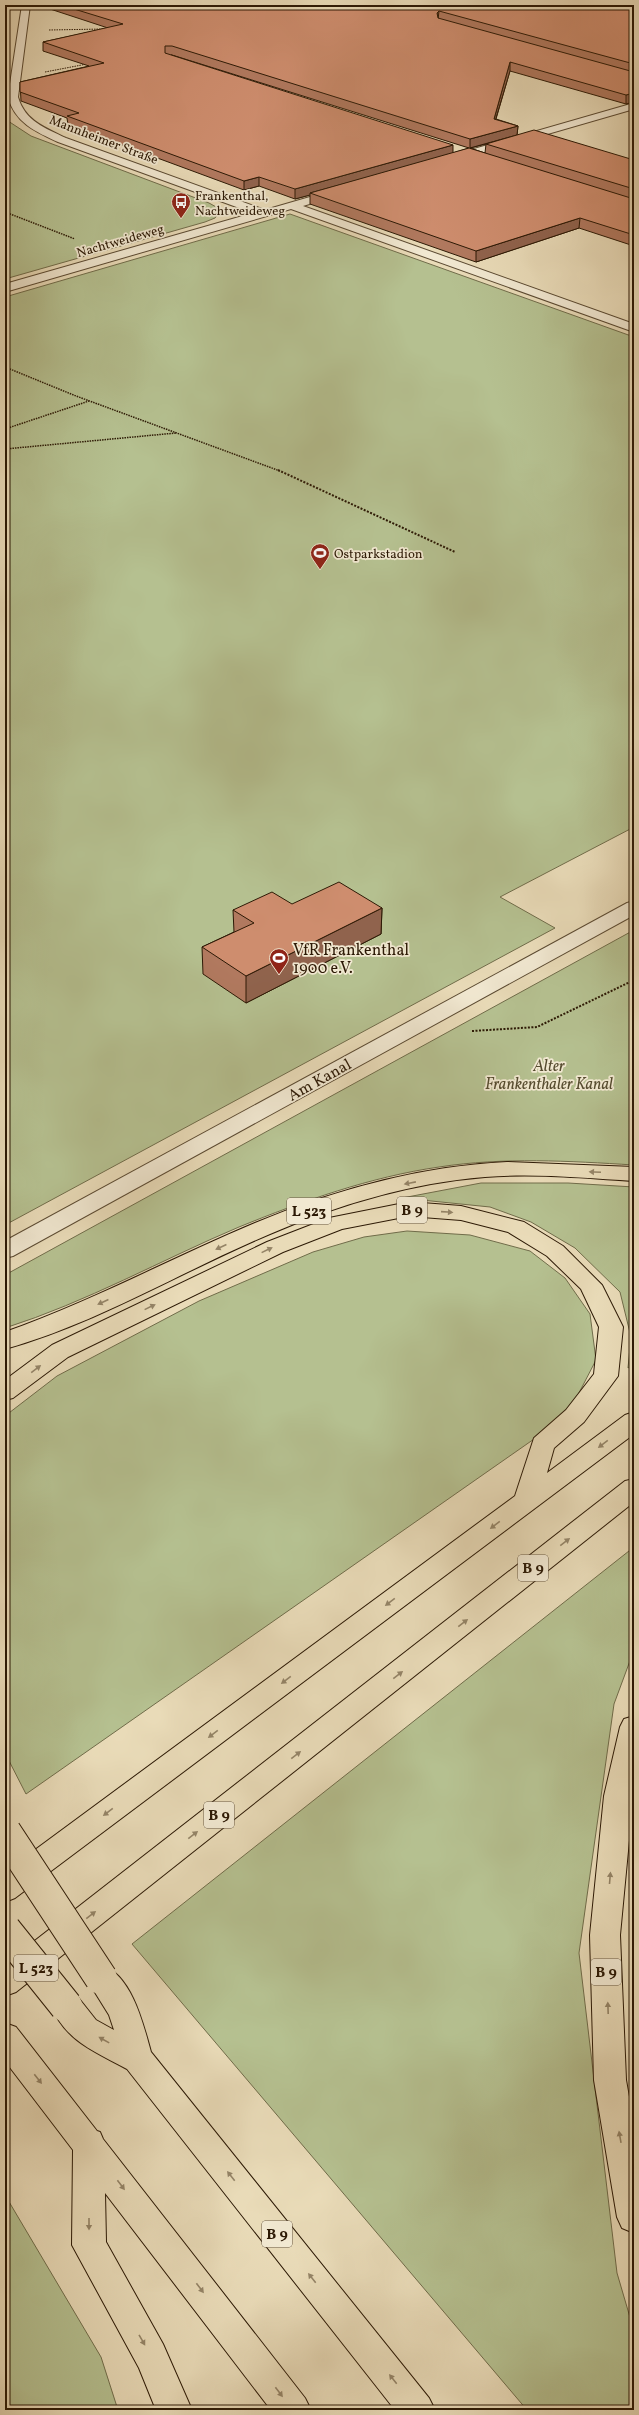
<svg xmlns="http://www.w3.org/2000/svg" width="639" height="2415" viewBox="0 0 639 2415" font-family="Vollkorn,serif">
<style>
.green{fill:#b5c090;stroke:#706c4a}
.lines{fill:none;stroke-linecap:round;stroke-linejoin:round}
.minor-casing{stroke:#5b4a32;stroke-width:2}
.highway-casing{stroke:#2c1905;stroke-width:2}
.path-far2{stroke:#2c1905;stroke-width:1;stroke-dasharray:1.5 1;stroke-linecap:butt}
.path-far1{stroke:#2c1905;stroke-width:1.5;stroke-dasharray:1.5 1;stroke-linecap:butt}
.path{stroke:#2c1905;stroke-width:2;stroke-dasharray:2 1.5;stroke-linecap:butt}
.minor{fill:#f1e8d1;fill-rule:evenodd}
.highway{fill:#e9dbb8;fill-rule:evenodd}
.highway-bridge-casing{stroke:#2c1905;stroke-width:34;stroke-linecap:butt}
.highway-bridge{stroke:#e9dbb8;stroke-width:32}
.wall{fill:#b1795f;stroke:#2c1905;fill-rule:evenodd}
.shaded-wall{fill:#90634d;stroke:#2c1905}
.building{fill:#ce8d6e;stroke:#2c1905}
.oneway{fill:#948467}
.labels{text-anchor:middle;stroke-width:3.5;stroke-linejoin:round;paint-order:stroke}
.far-street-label{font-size:13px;fill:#2c1905;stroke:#f1e8d1}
.far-poi-label{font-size:13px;fill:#2c1905;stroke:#f1e8d1;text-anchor:start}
.shield{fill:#f1e8d1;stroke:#675742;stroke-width:1}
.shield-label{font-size:15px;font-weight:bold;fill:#2c1905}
.poi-label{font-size:16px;fill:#2c1905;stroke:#f1e8d1;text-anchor:start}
.park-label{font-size:16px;font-style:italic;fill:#554b2f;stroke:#f1e8d1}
.street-label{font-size:16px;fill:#2c1905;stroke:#f1e8d1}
</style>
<rect width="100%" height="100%" fill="#e9dbb8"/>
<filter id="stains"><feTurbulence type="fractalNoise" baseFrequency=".005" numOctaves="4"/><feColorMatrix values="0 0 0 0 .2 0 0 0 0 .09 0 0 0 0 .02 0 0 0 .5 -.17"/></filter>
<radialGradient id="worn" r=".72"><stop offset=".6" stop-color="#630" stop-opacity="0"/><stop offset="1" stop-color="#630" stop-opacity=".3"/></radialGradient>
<g class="green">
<polygon points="5,119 31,136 209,203 218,208 219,213 215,218 205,222 5,279"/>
<polygon points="290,214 634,337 634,827 500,897 555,928 5,1225 5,297"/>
<path d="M634 930V1165C569 1161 504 1157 439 1167 370 1177 303 1201 239 1227 161 1260 87 1302 5 1328V1275Z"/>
<polygon points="481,1183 568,1183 634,1187 634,1364 628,1368 631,1337 620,1292 575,1248 531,1222 490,1207 402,1198"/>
<polygon points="407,1231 470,1235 530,1251 565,1278 590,1314 596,1360 567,1416 26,1794 5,1753 5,1416 57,1376 199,1301 313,1252 364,1237"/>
<polygon points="634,1547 634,1650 614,1704 579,1953 617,2273 634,2331 634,2410 527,2410 132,1944"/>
<polygon points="5,2195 101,2357 118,2410 5,2410"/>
</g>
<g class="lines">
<g class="minor-casing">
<g id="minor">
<path d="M22 5H30L18 97C25 121 45 128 66 138L265 210 334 190H342V194L303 206 634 324V332L291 209 5 292V284L253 213 58 142C36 132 15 123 8 97Z"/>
<polygon points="634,103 634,109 454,161 446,161 445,159 446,157"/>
<polygon points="634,901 634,915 13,1256 5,1258 5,1241 627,903"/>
</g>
</g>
<g class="highway-casing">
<g id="highway">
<path d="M507 1162 634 1167V1181C584 1178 534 1173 485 1177 411 1183 337 1205 270 1234 182 1271 98 1323 5 1349V1332C91 1302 171 1258 255 1223 334 1190 421 1166 507 1162Z"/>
<polygon points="409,1202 461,1206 524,1222 563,1246 602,1285 623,1327 618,1376 584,1422 554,1448 547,1473 625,1415 634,1412 634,1434 15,1898 5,1902 5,1872 515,1496 534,1438 566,1410 594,1374 599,1327 581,1289 547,1256 508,1232 461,1220 409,1216 342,1229 283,1252 68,1357 13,1398 5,1400 5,1380 52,1345 267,1242 329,1218"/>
<polygon points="634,1479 634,1502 16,1992 5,1996 5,1964 625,1481"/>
<polygon points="634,1716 634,1788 620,1935 626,2080 634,2125 634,2233 622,2228 617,2217 594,2080 590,1935 604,1796 620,1727 624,1719"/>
<path d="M101 1964C132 1976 143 2023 151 2052L429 2398 435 2410H395L127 2069C94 2051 67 2042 51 2006L55 1996 66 1992 77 1996 96 2020 114 2030 109 2015 86 1978 90 1968Z"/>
<polygon points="5,2023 16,2027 97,2131 100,2132 103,2139 305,2398 311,2410 271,2410 105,2193 106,2242 163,2344 192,2410 156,2410 139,2368 72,2245 73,2150 5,2061"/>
</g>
</g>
<g class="path-far2">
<polyline points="49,30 104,29"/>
<polyline points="45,72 87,64"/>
</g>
<g class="path-far1">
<polyline points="5,212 75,239"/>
<polyline points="5,367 76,396 280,471"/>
<polyline points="5,429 89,401"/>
<polyline points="5,449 176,433"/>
</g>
<g class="path">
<polyline points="278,470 455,552"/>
<polyline points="472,1031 537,1027 634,980"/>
</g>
<use href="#minor" class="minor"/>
<use href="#highway" class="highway"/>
<g class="highway-bridge-casing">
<g id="highway-bridge">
<polyline points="5,1832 101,1978"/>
<polyline points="5,1930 66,2006"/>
</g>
</g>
<use href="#highway-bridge" class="highway-bridge"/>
</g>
<g class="wall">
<path d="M44 5H338L352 9 357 7 352 8 344 5H362V6L634 5V102L626 104 510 71 496 119 518 126 517 135 634 160V246L579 228 476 262 310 204V195L295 199 259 186 244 190 68 125 67 118 21 101 20 82 89 66 43 51V42L108 28 44 7ZM171 55H172L469 148 453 153ZM486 144 485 153 470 148Z"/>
<polygon points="382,908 381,934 246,1003 203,974 202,947 234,932 233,910"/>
</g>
<g class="shaded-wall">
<polygon points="352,5 362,5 362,6 352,8"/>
<polygon points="439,11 438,20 437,13"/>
<polygon points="510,62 510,71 493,128 494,119"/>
<polygon points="634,93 634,102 626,104 626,95"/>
<polygon points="518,126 517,135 470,148 470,139"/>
<polygon points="453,145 453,154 310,193 310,195 295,199 295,189"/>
<polygon points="259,177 259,186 244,190 244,181"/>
<polygon points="580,218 579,228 476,262 476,251"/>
<polygon points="382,908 381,934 246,1003 246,976"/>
</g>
<g class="building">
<polygon points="61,5 338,5 352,9 364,5 634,5 634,64 439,11 437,13 438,18 634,72 634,93 626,95 510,62 494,119 518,126 470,139 172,46 165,46 165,53 453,145 295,189 259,177 244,181 67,116 79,113 20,92 20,82 104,63 43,42 123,24"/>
<polygon points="534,130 634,160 634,189 486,144"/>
<polygon points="469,148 634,199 634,235 580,218 476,251 310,193"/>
<polygon points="339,882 382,908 246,976 202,947 254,923 233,910 272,892 292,904"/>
</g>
<defs><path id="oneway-solid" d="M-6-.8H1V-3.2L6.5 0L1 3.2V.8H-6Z"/></defs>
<g class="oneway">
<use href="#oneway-solid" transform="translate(595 1172) rotate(-177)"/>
<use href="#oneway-solid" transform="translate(410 1183) rotate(169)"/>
<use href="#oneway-solid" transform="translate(447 1212) rotate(4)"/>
<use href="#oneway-solid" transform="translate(221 1247) rotate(155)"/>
<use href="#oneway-solid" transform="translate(267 1250) rotate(-26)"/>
<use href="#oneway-solid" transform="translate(103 1302) rotate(155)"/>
<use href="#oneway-solid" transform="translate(150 1307) rotate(-26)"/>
<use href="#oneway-solid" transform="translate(36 1369) rotate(-37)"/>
<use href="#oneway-solid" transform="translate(603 1444) rotate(143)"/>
<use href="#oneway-solid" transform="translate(495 1525) rotate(143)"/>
<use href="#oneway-solid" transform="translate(565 1542) rotate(-38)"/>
<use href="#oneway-solid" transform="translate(390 1602) rotate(143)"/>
<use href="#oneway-solid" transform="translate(463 1623) rotate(-38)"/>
<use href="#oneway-solid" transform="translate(398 1675) rotate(-38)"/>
<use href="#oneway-solid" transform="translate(286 1680) rotate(143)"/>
<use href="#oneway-solid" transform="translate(213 1734) rotate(143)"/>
<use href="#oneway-solid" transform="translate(296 1755) rotate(-38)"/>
<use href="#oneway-solid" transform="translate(108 1812) rotate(143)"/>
<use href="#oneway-solid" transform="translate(193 1835) rotate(-38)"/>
<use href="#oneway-solid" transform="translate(610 1878) rotate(-85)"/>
<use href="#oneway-solid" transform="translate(91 1915) rotate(-38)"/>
<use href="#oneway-solid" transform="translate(608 2008) rotate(-92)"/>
<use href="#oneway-solid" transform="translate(104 2040) rotate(-151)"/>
<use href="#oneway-solid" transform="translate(38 2079) rotate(52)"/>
<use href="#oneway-solid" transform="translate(620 2137) rotate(-100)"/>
<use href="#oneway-solid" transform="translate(231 2176) rotate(-128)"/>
<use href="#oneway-solid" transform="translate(121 2185) rotate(53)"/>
<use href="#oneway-solid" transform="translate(89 2224) rotate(90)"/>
<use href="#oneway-solid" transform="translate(312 2278) rotate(-128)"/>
<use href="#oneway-solid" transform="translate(200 2288) rotate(53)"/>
<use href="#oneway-solid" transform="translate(142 2340) rotate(60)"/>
<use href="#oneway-solid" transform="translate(393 2379) rotate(-128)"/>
<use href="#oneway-solid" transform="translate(279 2392) rotate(53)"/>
</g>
<defs>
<g id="bus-pin" transform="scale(1)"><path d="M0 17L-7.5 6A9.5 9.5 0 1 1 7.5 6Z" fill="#8f2418" stroke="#f1e8d1"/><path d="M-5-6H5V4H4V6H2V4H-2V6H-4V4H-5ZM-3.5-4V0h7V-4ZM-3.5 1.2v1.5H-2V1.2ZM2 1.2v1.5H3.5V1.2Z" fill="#fff"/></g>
<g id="stadium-pin" transform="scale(1)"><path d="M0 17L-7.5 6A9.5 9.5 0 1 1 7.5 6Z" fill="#8f2418" stroke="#f1e8d1"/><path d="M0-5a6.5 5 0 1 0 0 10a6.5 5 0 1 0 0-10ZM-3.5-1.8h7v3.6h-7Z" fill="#fff"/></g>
</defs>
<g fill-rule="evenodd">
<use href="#bus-pin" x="181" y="202"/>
<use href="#stadium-pin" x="320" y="553"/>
<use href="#stadium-pin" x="279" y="958"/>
</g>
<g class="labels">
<g class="far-street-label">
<text transform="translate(104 139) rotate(21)" y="5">Mannheimer Straße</text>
<text transform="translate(120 240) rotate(-16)" y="5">Nachtweideweg</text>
</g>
<g class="far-poi-label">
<text x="195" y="200">Frankenthal,<tspan x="195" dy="15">Nachtweideweg</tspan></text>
<text x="334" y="558">Ostparkstadion</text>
</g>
<g class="shield">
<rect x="397" y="1197" width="30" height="26" rx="3"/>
<rect x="287" y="1198" width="44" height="26" rx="3"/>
<rect x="518" y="1555" width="30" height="26" rx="3"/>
<rect x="204" y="1802" width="30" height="26" rx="3"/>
<rect x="14" y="1955" width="44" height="26" rx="3"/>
<rect x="591" y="1959" width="30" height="26" rx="3"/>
<rect x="262" y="2221" width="30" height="26" rx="3"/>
</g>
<g class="shield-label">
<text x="412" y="1215">B 9</text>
<text x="309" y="1216">L 523</text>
<text x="533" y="1573">B 9</text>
<text x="219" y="1820">B 9</text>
<text x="36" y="1973">L 523</text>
<text x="606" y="1977">B 9</text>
<text x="277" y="2239">B 9</text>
</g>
<g class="poi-label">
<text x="293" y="955">VfR Frankenthal<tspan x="293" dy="18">1900 e.V.</tspan></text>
</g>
<g class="park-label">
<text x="549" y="1071">Alter<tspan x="549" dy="18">Frankenthaler Kanal</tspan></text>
</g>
<g class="street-label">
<text transform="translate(319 1079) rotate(-29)" y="6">Am Kanal</text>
</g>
</g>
<rect width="639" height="2415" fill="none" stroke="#e9dbb8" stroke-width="20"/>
<rect x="6" y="6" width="627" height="2403" fill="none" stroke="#2c1905" stroke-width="2"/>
<rect x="10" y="10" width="619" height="2395" fill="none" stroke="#2c1905"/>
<rect width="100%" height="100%" filter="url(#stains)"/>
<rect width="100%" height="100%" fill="url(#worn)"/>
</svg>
